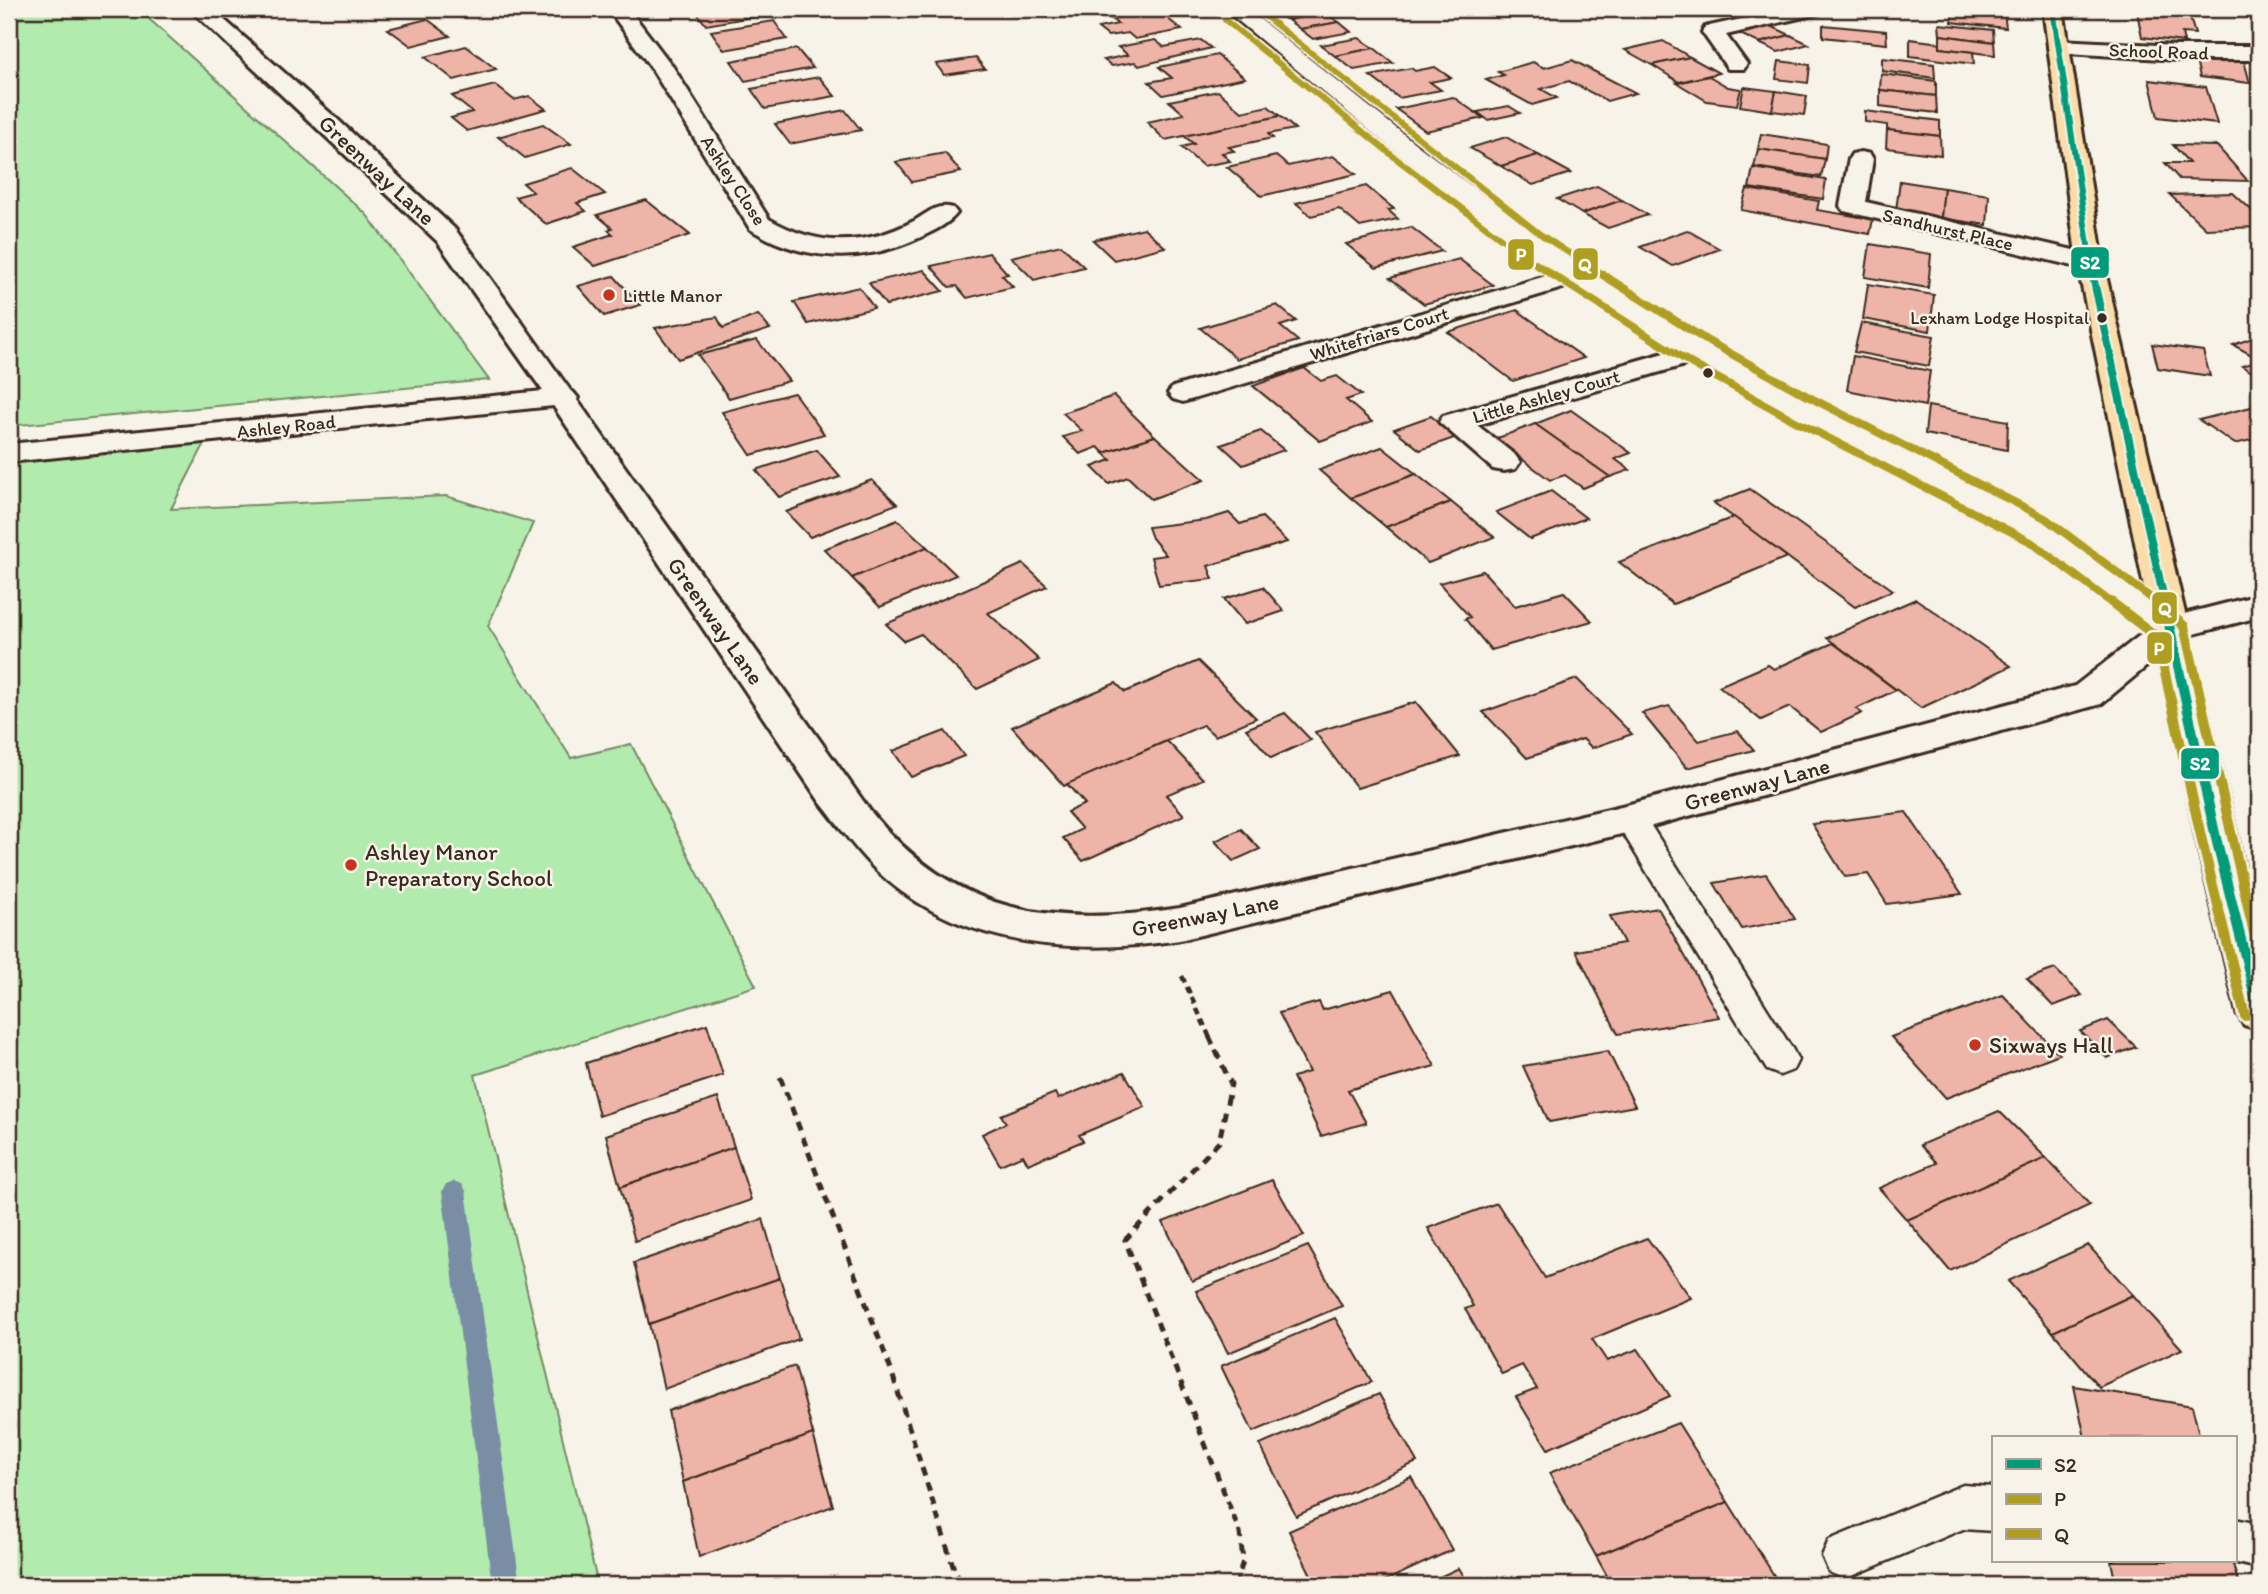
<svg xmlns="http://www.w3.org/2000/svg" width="2268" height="1594" viewBox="0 0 2268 1594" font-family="Itim,sans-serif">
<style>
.green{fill:#b2ebae;stroke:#768a66;stroke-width:2}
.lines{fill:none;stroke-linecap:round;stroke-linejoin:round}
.stream{fill:#798ea4;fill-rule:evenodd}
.building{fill:#eeb4a8;stroke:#3b2a1e;stroke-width:2}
.service-casing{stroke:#3b2a1e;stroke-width:5}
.minor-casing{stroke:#3b2a1e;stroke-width:6}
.tertiary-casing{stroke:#3b2a1e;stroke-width:6}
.trunk-casing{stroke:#3b2a1e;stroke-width:6}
.path-far1{stroke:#3b2a1e;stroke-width:4.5;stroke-dasharray:7 5;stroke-linecap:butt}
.path{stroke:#3b2a1e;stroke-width:5;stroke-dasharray:9 7;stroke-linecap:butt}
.service{fill:#f7f3e8;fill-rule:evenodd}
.minor{fill:#f7f3e8;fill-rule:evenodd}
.tertiary{fill:#f7f3e8;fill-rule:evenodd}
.trunk{fill:#fbddab;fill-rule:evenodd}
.bus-1-far2-casing{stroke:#f7f3e8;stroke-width:10}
.bus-1-far1-casing{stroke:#f7f3e8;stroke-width:12}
.bus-1-casing{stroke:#f7f3e8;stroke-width:16}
.bus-2-far2-casing{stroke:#f7f3e8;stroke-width:10}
.bus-2-far1-casing{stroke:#f7f3e8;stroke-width:12}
.bus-2-casing{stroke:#f7f3e8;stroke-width:16}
.bus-3-far2-casing{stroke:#f7f3e8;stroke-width:10}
.bus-3-far1-casing{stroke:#f7f3e8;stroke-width:12}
.bus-3-casing{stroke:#f7f3e8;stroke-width:16}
.bus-1-far2{stroke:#009b79;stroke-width:6}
.bus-1-far1{stroke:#009b79;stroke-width:8}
.bus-1{stroke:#009b79;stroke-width:10}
.bus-2-far2{stroke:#b09e20;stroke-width:6}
.bus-2-far1{stroke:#b09e20;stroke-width:8}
.bus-2{stroke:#b09e20;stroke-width:10}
.bus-3-far2{stroke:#b09e20;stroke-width:6}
.bus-3-far1{stroke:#b09e20;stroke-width:8}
.bus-3{stroke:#b09e20;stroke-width:10}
.poi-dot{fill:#c8321e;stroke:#f7f3e8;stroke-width:2.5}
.bus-dot{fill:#3b2a1e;stroke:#f7f3e8;stroke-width:2.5}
.labels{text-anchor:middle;stroke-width:5;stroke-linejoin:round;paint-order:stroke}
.far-bus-label{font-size:18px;fill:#3b2a1e;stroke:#f7f3e8;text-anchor:end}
.far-street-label{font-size:19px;fill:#3b2a1e;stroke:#f7f3e8}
.far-poi-label{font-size:19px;fill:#3b2a1e;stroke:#f7f3e8;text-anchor:start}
.street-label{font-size:23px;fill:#3b2a1e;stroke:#f7f3e8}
.poi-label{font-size:23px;fill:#3b2a1e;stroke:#f7f3e8;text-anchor:start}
.line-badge{stroke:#f7f3e8;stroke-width:2.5}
.badge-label{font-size:19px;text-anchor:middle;font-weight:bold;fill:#fff}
</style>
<rect width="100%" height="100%" fill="#f7f3e8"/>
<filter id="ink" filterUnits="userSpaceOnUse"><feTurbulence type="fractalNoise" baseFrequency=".0143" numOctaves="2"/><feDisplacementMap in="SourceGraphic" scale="14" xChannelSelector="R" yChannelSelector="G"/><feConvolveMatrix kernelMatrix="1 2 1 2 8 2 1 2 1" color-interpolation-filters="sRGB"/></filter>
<g filter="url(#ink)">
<g class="green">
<polygon points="9,9 138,9 366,214 489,380 9,426"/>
<polygon points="207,439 171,509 446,496 533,523 488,626 571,758 631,744 756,986 475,1075 598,1585 9,1585 9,457"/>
</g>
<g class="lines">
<polygon class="stream" points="454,1181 462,1184 466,1191 520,1585 492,1585 442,1191 446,1184"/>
</g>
<g class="building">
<polygon points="694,9 785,9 787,11 706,25"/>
<polygon points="1273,9 1319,9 1323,12 1285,19"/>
<polygon points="1952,9 2004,12 2006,28 1952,22"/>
<polygon points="2136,9 2187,9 2190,18 2137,12"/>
<polygon points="1157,10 1182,30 1135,39 1128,33 1108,36 1098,28 1118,24 1111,19"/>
<polygon points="2137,12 2190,18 2195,34 2182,33 2184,42 2142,37"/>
<polygon points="1325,13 1339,22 1300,29 1288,20"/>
<polygon points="427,19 450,36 411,46 388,29"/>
<polygon points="774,21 787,39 724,50 711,31"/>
<polygon points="1339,22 1351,32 1313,39 1300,29"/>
<polygon points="1939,24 1993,30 1994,42 1940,35"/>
<polygon points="1823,25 1886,31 1887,44 1823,37"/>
<polygon points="1771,26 1790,35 1759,43 1740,34"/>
<polygon points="1790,35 1809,44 1778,52 1759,43"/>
<polygon points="1940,35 1994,42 1995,55 1940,48"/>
<polygon points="1359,38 1374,48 1335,56 1321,45"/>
<polygon points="1910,39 1940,43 1940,48 1973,52 1974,64 1910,56"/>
<polygon points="1155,40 1164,47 1201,40 1211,48 1139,66 1135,62 1112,66 1104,60 1128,55 1118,47"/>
<polygon points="1663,41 1690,57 1652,65 1625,50"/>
<polygon points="466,46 496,69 454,80 425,57"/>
<polygon points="1374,48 1393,63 1354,70 1335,56"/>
<polygon points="797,49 813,68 745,81 731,61"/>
<polygon points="1217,55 1245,78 1163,95 1149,82 1172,78 1159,67"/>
<polygon points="1690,57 1719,73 1679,82 1652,65"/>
<polygon points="976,58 985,69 944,75 936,64"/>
<polygon points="1882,58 1934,64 1935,78 1882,71"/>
<polygon points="1572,60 1636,93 1607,101 1569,81 1541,89 1557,98 1532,105 1486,80 1504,75 1498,72 1533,62 1544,68"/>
<polygon points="2196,60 2244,61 2250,83 2200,77"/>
<polygon points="1779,61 1810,65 1808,83 1776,79"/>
<polygon points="1435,67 1451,78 1430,82 1441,90 1399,98 1370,76 1411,68 1415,71"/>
<polygon points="1881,74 1936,81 1936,96 1880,90"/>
<polygon points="1709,76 1728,87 1741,89 1737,105 1707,101 1677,83"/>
<polygon points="819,77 835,96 765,109 751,89"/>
<polygon points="2149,80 2206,87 2217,124 2158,117"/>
<polygon points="495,85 514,100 529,96 546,109 467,131 451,118 472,112 452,96"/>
<polygon points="1744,87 1776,91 1772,111 1740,106"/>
<polygon points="1880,90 1936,96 1937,113 1880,106"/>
<polygon points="1218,91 1242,112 1268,106 1280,116 1165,140 1147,122 1184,114 1169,101"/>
<polygon points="1776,91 1807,96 1804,115 1772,111"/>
<polygon points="1453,97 1483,118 1426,131 1396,109"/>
<polygon points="1509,106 1520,113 1488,120 1477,112"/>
<polygon points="845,110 861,130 790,144 775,124"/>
<polygon points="1865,111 1940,121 1940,136 1887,130 1887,125 1865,122"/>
<polygon points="1280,116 1295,129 1268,134 1273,138 1229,147 1234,151 1222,153 1230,161 1203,166 1181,147 1194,144 1184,136"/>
<polygon points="543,124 571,144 525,158 498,137"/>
<polygon points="1887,130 1940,136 1941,155 1886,148"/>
<polygon points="1761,134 1827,144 1825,159 1758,149"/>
<polygon points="1506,137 1538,155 1501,166 1470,148"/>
<polygon points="2173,145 2217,146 2248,181 2179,179 2165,163 2189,163"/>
<polygon points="1758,149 1825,159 1821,177 1754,167"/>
<polygon points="945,153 961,172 912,182 896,162"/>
<polygon points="1538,155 1571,173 1533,185 1501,166"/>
<polygon points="1276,156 1288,166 1333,156 1356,174 1261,196 1227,167"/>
<polygon points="572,168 605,194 577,203 586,211 546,224 515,197 533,192 523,183"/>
<polygon points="1753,168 1826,180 1823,199 1749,188"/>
<polygon points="1900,181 1944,188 1941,218 1896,210"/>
<polygon points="1366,186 1394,209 1388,210 1398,219 1360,227 1339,209 1311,216 1296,203"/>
<polygon points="1597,186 1622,200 1582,214 1557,199"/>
<polygon points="1944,188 1989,195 1987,225 1941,218"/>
<polygon points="1747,189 1819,201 1817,210 1873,219 1870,234 1741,210"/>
<polygon points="2233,193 2259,217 2259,227 2206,229 2170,195"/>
<polygon points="646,200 690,235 595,266 573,247 613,234 608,230 612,228 597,215"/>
<polygon points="1622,200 1648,215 1608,228 1582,214"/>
<polygon points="1411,227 1442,251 1376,268 1346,244"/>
<polygon points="1144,228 1165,247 1114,260 1093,240"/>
<polygon points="1687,230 1720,249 1673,266 1640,247"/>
<polygon points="1870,244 1931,254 1928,288 1865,277"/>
<polygon points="1061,245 1084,267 1034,280 1011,257"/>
<polygon points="989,253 1008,274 1002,275 1013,287 967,298 957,286 949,287 931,266"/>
<polygon points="1459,259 1493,285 1424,304 1390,278"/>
<polygon points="924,270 943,291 886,305 869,283"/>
<polygon points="614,276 640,305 604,316 578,286"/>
<polygon points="1868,284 1934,295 1930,331 1863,319"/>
<polygon points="859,287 874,308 808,324 794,302"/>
<polygon points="1277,305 1296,321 1280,326 1298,341 1237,359 1200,328"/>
<polygon points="1517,310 1584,358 1513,381 1448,332"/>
<polygon points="758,315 770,329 678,359 655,328 717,317 723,328"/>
<polygon points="1861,323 1934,336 1929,366 1854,352"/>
<polygon points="2252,338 2259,342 2259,359 2233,345"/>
<polygon points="757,340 789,381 729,398 698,355"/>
<polygon points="2152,344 2203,351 2210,376 2158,368"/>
<polygon points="1853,356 1930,371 1925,406 1847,390"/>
<polygon points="2259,361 2259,376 2242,366"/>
<polygon points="1304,368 1321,381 1337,376 1361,395 1346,400 1372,422 1320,441 1253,386"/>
<polygon points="794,393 824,434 751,455 722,412"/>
<polygon points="1114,396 1155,436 1104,453 1098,447 1080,454 1063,437 1082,431 1063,413"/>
<polygon points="2259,405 2259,438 2235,444 2199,420"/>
<polygon points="1928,406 2008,421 2007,450 1925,434"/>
<polygon points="1571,410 1631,453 1615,459 1630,470 1610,477 1535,424"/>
<polygon points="1431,416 1457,437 1420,450 1394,429"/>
<polygon points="1535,424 1610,477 1583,488 1565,475 1550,480 1495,439"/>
<polygon points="1261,431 1284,450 1243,465 1221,445"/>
<polygon points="1155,436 1204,480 1151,499 1128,477 1109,484 1092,467 1111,460 1104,453"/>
<polygon points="1382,447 1416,474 1351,498 1319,470"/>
<polygon points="817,450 840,477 779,497 756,470"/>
<polygon points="1416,474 1451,502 1386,527 1351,498"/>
<polygon points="872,480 897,504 810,537 786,512"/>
<polygon points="1750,489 1893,590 1855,607 1714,503"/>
<polygon points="1551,491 1586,518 1530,539 1496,512"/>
<polygon points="1451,502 1494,537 1428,563 1386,527"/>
<polygon points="1229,513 1240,524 1262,517 1287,542 1208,566 1213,579 1159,585 1151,557 1166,555 1152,538 1148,527 1206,520"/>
<polygon points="1734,517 1787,557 1673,604 1619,562"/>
<polygon points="898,520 927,547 852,578 824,549"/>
<polygon points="927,547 956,575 880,607 852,578"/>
<polygon points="1023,564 1047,586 988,613 1039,660 977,689 921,634 904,641 886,624"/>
<polygon points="1483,571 1515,606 1564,592 1592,621 1491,650 1465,619 1470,617 1439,583"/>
<polygon points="1263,587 1284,611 1245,624 1224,599"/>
<polygon points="1916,599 2011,666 1921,708 1827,638"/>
<polygon points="1833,643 1896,690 1856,709 1862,713 1821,732 1790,707 1761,720 1719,686 1768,665 1774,669"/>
<polygon points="1198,661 1256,718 1215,736 1203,725 1064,786 1012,727 1116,683 1125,692"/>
<polygon points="1577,679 1632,734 1592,748 1583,739 1527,758 1483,712"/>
<polygon points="1416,702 1460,756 1357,788 1315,732"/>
<polygon points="1669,706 1699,741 1738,731 1754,750 1687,768 1642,713"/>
<polygon points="1285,713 1311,740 1271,758 1246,729"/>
<polygon points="945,731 964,756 911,777 893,751"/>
<polygon points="1167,741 1203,779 1166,795 1184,815 1083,861 1063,838 1082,829 1067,812 1085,804 1067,784"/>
<polygon points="1906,812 1962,894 1887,904 1868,874 1845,877 1812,824"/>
<polygon points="1241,829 1260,849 1233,861 1215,841"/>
<polygon points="1766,874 1795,919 1742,929 1714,883"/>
<polygon points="1658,908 1719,1017 1618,1034 1576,951 1624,943 1610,916"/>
<polygon points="2055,969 2082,995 2053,1006 2027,979"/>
<polygon points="1393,990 1435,1066 1348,1090 1366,1123 1321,1136 1293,1077 1309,1072 1279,1013 1319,1002 1323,1010"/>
<polygon points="2003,995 2059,1054 1946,1098 1891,1037"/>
<polygon points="2108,1020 2136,1047 2107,1058 2080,1031"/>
<polygon points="707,1024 723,1075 599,1116 586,1063"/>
<polygon points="1608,1051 1635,1106 1549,1122 1523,1066"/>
<polygon points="1124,1072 1145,1107 1079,1135 1083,1141 1028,1164 1023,1155 1000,1165 982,1134 1006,1123 1001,1115 1055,1093 1058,1099"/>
<polygon points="718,1098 734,1147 620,1187 606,1135"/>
<polygon points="1999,1111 2046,1158 1907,1220 1879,1188 1937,1163 1920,1145"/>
<polygon points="734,1147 751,1200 635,1241 620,1187"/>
<polygon points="2046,1158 2090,1205 1950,1271 1907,1220"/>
<polygon points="1272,1180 1304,1236 1192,1281 1163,1222"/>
<polygon points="1497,1203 1545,1278 1647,1238 1691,1298 1592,1339 1607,1361 1638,1349 1670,1396 1548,1449 1516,1397 1537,1389 1522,1365 1502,1374 1465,1309 1473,1306 1428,1228"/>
<polygon points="763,1219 780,1278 649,1324 634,1263"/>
<polygon points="2088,1245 2133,1295 2053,1332 2008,1281"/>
<polygon points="1308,1246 1342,1306 1228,1353 1196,1291"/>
<polygon points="780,1278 799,1339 664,1389 649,1324"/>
<polygon points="2133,1295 2182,1349 2099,1387 2053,1332"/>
<polygon points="1335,1318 1372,1382 1253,1432 1221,1366"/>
<polygon points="795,1366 813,1434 683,1482 668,1411"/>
<polygon points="2074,1386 2192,1406 2200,1438 2085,1438"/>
<polygon points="1379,1394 1417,1462 1296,1516 1260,1445"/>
<polygon points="1678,1423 1728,1502 1596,1556 1549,1473"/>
<polygon points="813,1434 833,1506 699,1557 683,1482"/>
<polygon points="1411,1477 1452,1550 1376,1585 1316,1585 1289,1531"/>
<polygon points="1728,1502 1780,1585 1612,1585 1596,1556"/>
<polygon points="2111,1561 2232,1561 2239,1585 2116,1585"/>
<polygon points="1459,1568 1469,1585 1422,1585"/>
</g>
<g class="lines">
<g class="service-casing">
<g id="service">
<polygon points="1630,807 1641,810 1793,1050 1798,1060 1793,1070 1780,1075 1767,1070 1614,818 1619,810"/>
<polygon points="1963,1485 1993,1487 1993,1531 1963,1529 1845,1579 1829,1572 1822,1556 1829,1540"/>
<polygon points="2235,1519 2259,1524 2259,1568 2228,1561 2235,1561"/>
</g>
</g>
<g class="minor-casing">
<g id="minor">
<path d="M608 9H629L673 67 769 219C817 247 864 247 914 221 928 213 936 203 953 208L957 213C949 224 933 231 921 237 864 264 803 262 750 229L652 69Z"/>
<polygon points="1787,9 1824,9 1821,13 1726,35 1747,64 1744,69 1728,69 1702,32 1705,27"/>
<polygon points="2059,40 2178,46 2259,46 2259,60 2178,60 2051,52 2048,47 2051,42"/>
<polygon points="1861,152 1870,154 1873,159 1866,202 2099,256 2103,262 2099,268 2090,270 1844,211 1840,206 1849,159 1852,154"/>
<polygon points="1576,267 1586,269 1589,275 1586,281 1193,399 1183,402 1173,399 1168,393 1173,387"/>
<polygon points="1699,343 1709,346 1713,352 1709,358 1477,425 1515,455 1520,462 1515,469 1504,471 1493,469 1439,422 1443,416"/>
<polygon points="563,389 573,392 578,398 573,404 9,462 9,444"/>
</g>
</g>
<g class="tertiary-casing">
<path id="tertiary" d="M190 9H212L337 119 455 229 871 812C957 917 1053 927 1180 908L1630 804 2075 686 2148 629 2026 537 1793 416 1689 358 1566 281 1523 251 1398 154 1224 9H1247L1416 144 1541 239 1586 269 1709 346 1815 404 2050 523 2176 616 2259 595V617L2182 637 2101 704 1630 832 1180 940C1080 955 967 949 886 879 860 857 841 828 820 802L550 401 437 241Z"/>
</g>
<g class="trunk-casing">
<polygon id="trunk" points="2043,9 2063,9 2103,262 2259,930 2259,1030 2244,1025 2237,1013 2196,838 2077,262"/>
</g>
<polyline class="path-far1" points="1182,976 1210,1038"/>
<g class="path">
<polyline points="1209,1036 1231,1084 1219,1142 1125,1240 1240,1533 1243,1561 1236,1585"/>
<polyline points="780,1077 891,1370 954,1569 963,1585"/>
</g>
<use href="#service" class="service"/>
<use href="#minor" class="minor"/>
<use href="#tertiary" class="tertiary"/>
<use href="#trunk" class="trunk"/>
<g class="bus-1-far2-casing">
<polyline id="bus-1-far2" points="2053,9 2091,265"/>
</g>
<g class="bus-1-far1-casing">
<polyline id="bus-1-far1" points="2090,263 2165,604"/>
</g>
<g class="bus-1-casing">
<polyline id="bus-1" points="2164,602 2216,838 2259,1013"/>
</g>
<g class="bus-2-far2-casing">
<polyline id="bus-2-far2" points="1225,20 1398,160 1536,265"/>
</g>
<g class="bus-2-far1-casing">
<polyline id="bus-2-far1" points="1534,263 1692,364 1797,422 2031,542 2113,604"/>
</g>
<g class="bus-2-casing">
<polyline id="bus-2" points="2111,602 2157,637 2202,841 2245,1016"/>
</g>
<g class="bus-3-far2-casing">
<polyline id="bus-3-far2" points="1256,9 1540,234 1587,265"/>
</g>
<g class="bus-3-far1-casing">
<polyline id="bus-3-far1" points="1584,263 1706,340 1811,398 2045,518 2159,604"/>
</g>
<g class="bus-3-casing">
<polyline id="bus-3" points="2156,602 2184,626 2259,955"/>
</g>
<use href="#bus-1-far2" class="bus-1-far2"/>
<use href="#bus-1-far1" class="bus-1-far1"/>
<use href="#bus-1" class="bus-1"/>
<use href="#bus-2-far2" class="bus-2-far2"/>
<use href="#bus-2-far1" class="bus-2-far1"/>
<use href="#bus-2" class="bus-2"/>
<use href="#bus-3-far2" class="bus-3-far2"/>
<use href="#bus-3-far1" class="bus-3-far1"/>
<use href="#bus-3" class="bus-3"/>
</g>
</g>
<g class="poi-dot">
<circle cx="609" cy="295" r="7"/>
<circle cx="351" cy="865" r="7"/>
<circle cx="1975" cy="1045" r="7"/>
</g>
<g class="bus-dot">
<circle cx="2102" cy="318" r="6"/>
<circle cx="1708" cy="373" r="6"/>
</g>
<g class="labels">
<g class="far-bus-label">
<text x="2089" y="324">Lexham Lodge Hospital</text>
</g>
<g class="far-street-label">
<text transform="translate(2159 51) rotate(2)" y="7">School Road</text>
<text transform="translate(734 180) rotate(57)" y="7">Ashley Close</text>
<text transform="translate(1948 229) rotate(13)" y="7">Sandhurst Place</text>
<text transform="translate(1379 333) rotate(-17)" y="7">Whitefriars Court</text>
<text transform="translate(1546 396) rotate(-16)" y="7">Little Ashley Court</text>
<text transform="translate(286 426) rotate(-6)" y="7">Ashley Road</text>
</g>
<g class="far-poi-label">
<text x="623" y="302">Little Manor</text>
</g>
<g class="street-label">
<text transform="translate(377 170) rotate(43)" y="8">Greenway Lane</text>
<text transform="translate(716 621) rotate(55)" y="8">Greenway Lane</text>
<text transform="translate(1757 784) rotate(-15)" y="8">Greenway Lane</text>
<text transform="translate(1205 915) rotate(-11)" y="8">Greenway Lane</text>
</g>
<g class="poi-label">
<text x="365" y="860">Ashley Manor<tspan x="365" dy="26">Preparatory School</tspan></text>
<text x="1989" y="1053">Sixways Hall</text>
</g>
</g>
<g class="line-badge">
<rect x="1507" y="238" width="28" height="33" rx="7" fill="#b09e20"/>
<rect x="2070" y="246" width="40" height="33" rx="7" fill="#009b79"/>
<rect x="1572" y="247" width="27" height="34" rx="7" fill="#b09e20"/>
<rect x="2151" y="591" width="27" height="34" rx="7" fill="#b09e20"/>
<rect x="2146" y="631" width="27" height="34" rx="7" fill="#b09e20"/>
<rect x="2180" y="747" width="40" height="33" rx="7" fill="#009b79"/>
</g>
<g class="badge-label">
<text x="1521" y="261">P</text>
<text x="2090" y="269">S2</text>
<text x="1585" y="271">Q</text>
<text x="2165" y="615">Q</text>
<text x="2159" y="655">P</text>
<text x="2200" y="770">S2</text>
</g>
<rect width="2268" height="1594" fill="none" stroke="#f7f3e8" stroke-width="35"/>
<rect x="18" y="18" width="2233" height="1559" fill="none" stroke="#3b2a1e" stroke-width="2.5" filter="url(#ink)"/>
<rect x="1992" y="1436" width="245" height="126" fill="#f7f3e8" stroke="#aca397" stroke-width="2"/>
<rect x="2006" y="1459" width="35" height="10" fill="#009b79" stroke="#aca397" stroke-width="2"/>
<text x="2054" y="1472" font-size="21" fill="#3b2a1e">S2</text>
<rect x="2006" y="1494" width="35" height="10" fill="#b09e20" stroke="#aca397" stroke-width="2"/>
<text x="2054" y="1506" font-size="21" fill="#3b2a1e">P</text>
<rect x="2006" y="1529" width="35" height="10" fill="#b09e20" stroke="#aca397" stroke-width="2"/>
<text x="2054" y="1542" font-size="21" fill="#3b2a1e">Q</text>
</svg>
